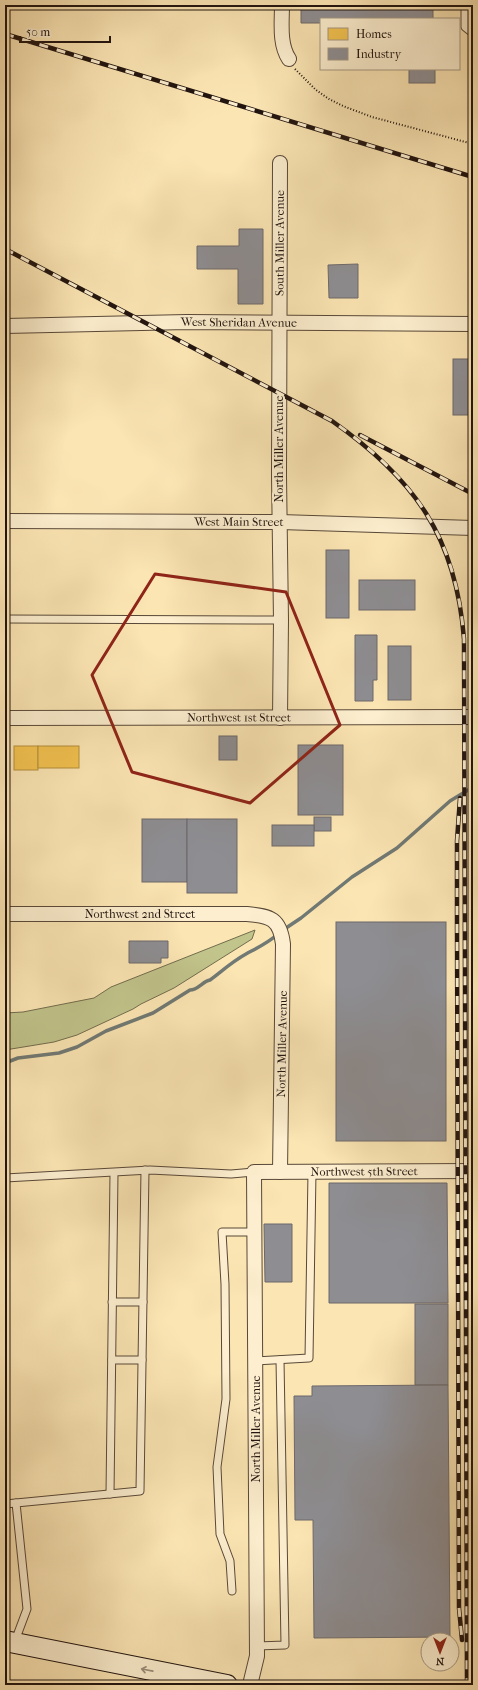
<svg xmlns="http://www.w3.org/2000/svg" width="478" height="1690" viewBox="0 0 478 1690" font-family="'IM FELL French Canon',serif">
<style>
.green{fill:#c1c48b;stroke:#716c4d}
.homes{fill:#f2c14e;stroke:#b38d3b}
.industry{fill:#8d8d92;stroke:#6d696b}
.lines{fill:none;stroke-linecap:round;stroke-linejoin:round}
.stream{stroke:#707974;stroke-width:3.5}
.lane-casing{stroke:#584838;stroke-width:9}
.street-casing{stroke:#584838;stroke-width:16}
.secondary-casing{stroke:#21140f;stroke-width:22}
.path{stroke:#21140f;stroke-width:2;stroke-dasharray:1 2;stroke-linecap:butt}
.lane{stroke:#fceece;stroke-width:7}
.street{stroke:#fceece;stroke-width:14}
.secondary{stroke:#fceece;stroke-width:20}
.rail-casing{stroke:#21140f;stroke-width:4.5}
.rail{stroke:#fceece;stroke-width:3;stroke-dasharray:9;stroke-linecap:butt}
.oneway{stroke:#998c78}
.marked{fill:none;stroke:#8f2418;stroke-width:3;stroke-linejoin:round}
.labels{text-anchor:middle;stroke-width:4;stroke-linejoin:round;paint-order:stroke}
.street-label{font-size:12px;fill:#21140f;stroke:#fceece}
</style>
<rect width="100%" height="100%" fill="#fbe5b3"/>
<filter id="stains"><feTurbulence type="fractalNoise" baseFrequency=".005" numOctaves="4"/><feColorMatrix values="0 0 0 0 .2 0 0 0 0 .09 0 0 0 0 .02 0 0 0 .5 -.17"/></filter>
<radialGradient id="worn" r=".72"><stop offset=".6" stop-color="#630" stop-opacity="0"/><stop offset="1" stop-color="#630" stop-opacity=".3"/></radialGradient>
<polygon class="green" points="255,930 252,939 174,988 141,1004 133,1009 77,1035 54,1042 5,1050 5,1013 23,1012 94,998 111,987"/>
<g class="homes">
<rect x="14" y="746" width="24" height="24"/>
<rect x="38" y="746" width="41" height="22"/>
</g>
<g class="industry">
<polygon points="301,5 433,5 433,19 321,19 321,23 301,23"/>
<rect x="409" y="69" width="26" height="14"/>
<polygon points="239,229 263,229 263,304 238,304 238,269 197,269 197,246 239,246"/>
<polygon points="358,264 358,298 329,298 328,265"/>
<rect x="453" y="359" width="20" height="56"/>
<rect x="326" y="550" width="23" height="68"/>
<rect x="359" y="580" width="56" height="30"/>
<polygon points="355,635 377,635 377,680 373,680 373,701 355,701"/>
<rect x="388" y="646" width="23" height="54"/>
<rect x="219" y="736" width="18" height="24"/>
<rect x="298" y="745" width="45" height="70"/>
<rect x="314" y="817" width="17" height="14"/>
<rect x="142" y="819" width="45" height="63"/>
<rect x="187" y="819" width="50" height="74"/>
<rect x="272" y="825" width="42" height="21"/>
<rect x="336" y="922" width="110" height="219"/>
<polygon points="129,941 168,941 168,958 161,958 161,963 129,963"/>
<polygon points="329,1183 447,1183 448,1303 329,1303"/>
<polygon points="264,1224 292,1224 292,1282 265,1282"/>
<rect x="415" y="1304" width="33" height="81"/>
<polygon points="448,1385 450,1637 314,1638 313,1520 295,1520 294,1396 312,1396 312,1386"/>
</g>
<g class="lines">
<g class="stream">
<polyline points="283,930 301,918 352,877 397,848 450,801 473,787"/>
<path d="M5 1063 18 1058 59 1053 77 1047 106 1031 153 1013 190 990C198 990 203 981 210 980 222 971 233 961 246 954 257 948 268 943 278 934"/>
</g>
<g class="lane-casing">
<g id="lane">
<polyline points="465,5 465,27 470,31 473,31"/>
<polyline points="5,619 281,620"/>
<polyline points="5,1178 150,1170 231,1174 254,1172"/>
<polyline points="112,1302 143,1302"/>
<polyline points="112,1360 142,1360"/>
<polyline points="255,1361 309,1358 312,1172"/>
<polyline points="110,1494 114,1173"/>
<polyline points="5,1504 16,1503"/>
<polyline points="232,1591 230,1561 220,1534 217,1467 226,1399 225,1284 222,1232 255,1232"/>
<polyline points="15,1641 27,1609 16,1503 140,1491 145,1170"/>
<polyline points="257,1646 285,1645 280,1360"/>
</g>
</g>
<g class="street-casing">
<g id="street">
<path d="M282 5C282 22 279 44 289 59"/>
<path id="s1" d="M5 326 187 322 473 324"/>
<path id="s2" d="M5 521 280 522 473 528"/>
<path id="s3" d="M5 718 473 717"/>
<path id="s4" d="M280 718 281 620 279 476 280 163"/>
<path id="s5" d="M5 914H247C271 916 280 919 283 944L280 1172"/>
<path id="s6" d="M250 1685 257 1656 254 1172 473 1171"/>
</g>
</g>
<g class="secondary-casing">
<polyline id="secondary" points="5,1641 227,1685"/>
</g>
<polyline class="path" points="295,69 316,90 329,99 343,106 372,117 473,144"/>
<use href="#lane" class="lane"/>
<use href="#street" class="street"/>
<use href="#secondary" class="secondary"/>
<g class="rail-casing">
<g id="rail">
<polyline points="5,34 473,177"/>
<path d="M5 249 332 421C415 479 456 537 464 639L467 1685"/>
<polyline points="360,435 473,494"/>
<polyline points="460,798 457,841 457,923 459,1608 462,1640"/>
</g>
</g>
<use href="#rail" class="rail"/>
</g>
<defs><path id="oneway-shaft" d="M-6 0H5M1.5-3L5.5 0L1.5 3" fill="none" stroke-width="1.6" stroke-linecap="round" stroke-linejoin="round"/></defs>
<use class="oneway" href="#oneway-shaft" transform="translate(147 1670) rotate(-169)"/>
<path class="marked" d="M155 574 286 592 340 725 250 803 132 772 92 675Z"/>
<g class="labels">
<g class="street-label">
<text dy="4" stroke="none"><textPath href="#s4" startOffset="475">South Miller Avenue</textPath></text>
<text dy="4" stroke="none"><textPath href="#s1" startOffset="234">West Sheridan Avenue</textPath></text>
<text transform="translate(279 449) rotate(-90)" y="4">North Miller Avenue</text>
<text dy="4" stroke="none"><textPath href="#s2" startOffset="234">West Main Street</textPath></text>
<text dy="4" stroke="none"><textPath href="#s3" startOffset="234">Northwest 1st Street</textPath></text>
<text dy="4" stroke="none"><textPath href="#s5" startOffset="135">Northwest 2nd Street</textPath></text>
<text transform="translate(282 1044) rotate(-89)" y="4">North Miller Avenue</text>
<text dy="4" stroke="none"><textPath href="#s6" startOffset="624">Northwest 5th Street</textPath></text>
<text transform="translate(256 1429) rotate(-90)" y="4">North Miller Avenue</text>
</g>
</g>
<rect width="478" height="1690" fill="none" stroke="#fbe5b3" stroke-width="20"/>
<rect x="6" y="6" width="466" height="1678" fill="none" stroke="#21140f" stroke-width="2"/>
<rect x="10" y="10" width="458" height="1670" fill="none" stroke="#21140f"/>
<rect x="320" y="18" width="140" height="52" fill="#fceece" stroke="#a49782"/>
<rect x="328" y="28" width="20" height="12" fill="#f2c14e" stroke="#a49782"/>
<text x="356" y="38" font-size="12" fill="#21140f">Homes</text>
<rect x="328" y="48" width="20" height="12" fill="#8d8d92" stroke="#a49782"/>
<text x="356" y="58" font-size="12" fill="#21140f">Industry</text>
<g transform="translate(440 1652) rotate(180)"><circle r="19" fill="#fceece" stroke="#a49782"/>
<path d="M0-3L7 15L0 10L-7 15Z" fill="#8f2418"/>
<text y="-6" font-size="11" font-weight="bold" text-anchor="middle" fill="#21140f">N</text>
</g>
<path d="M20 36v6h90v-6" fill="none" stroke="#21140f" stroke-width="2"/>
<text x="26" y="36" font-size="12" fill="#21140f" stroke="#fceece" stroke-width="3" paint-order="stroke">50 m</text>
<rect width="100%" height="100%" filter="url(#stains)"/>
<rect width="100%" height="100%" fill="url(#worn)"/>
</svg>
